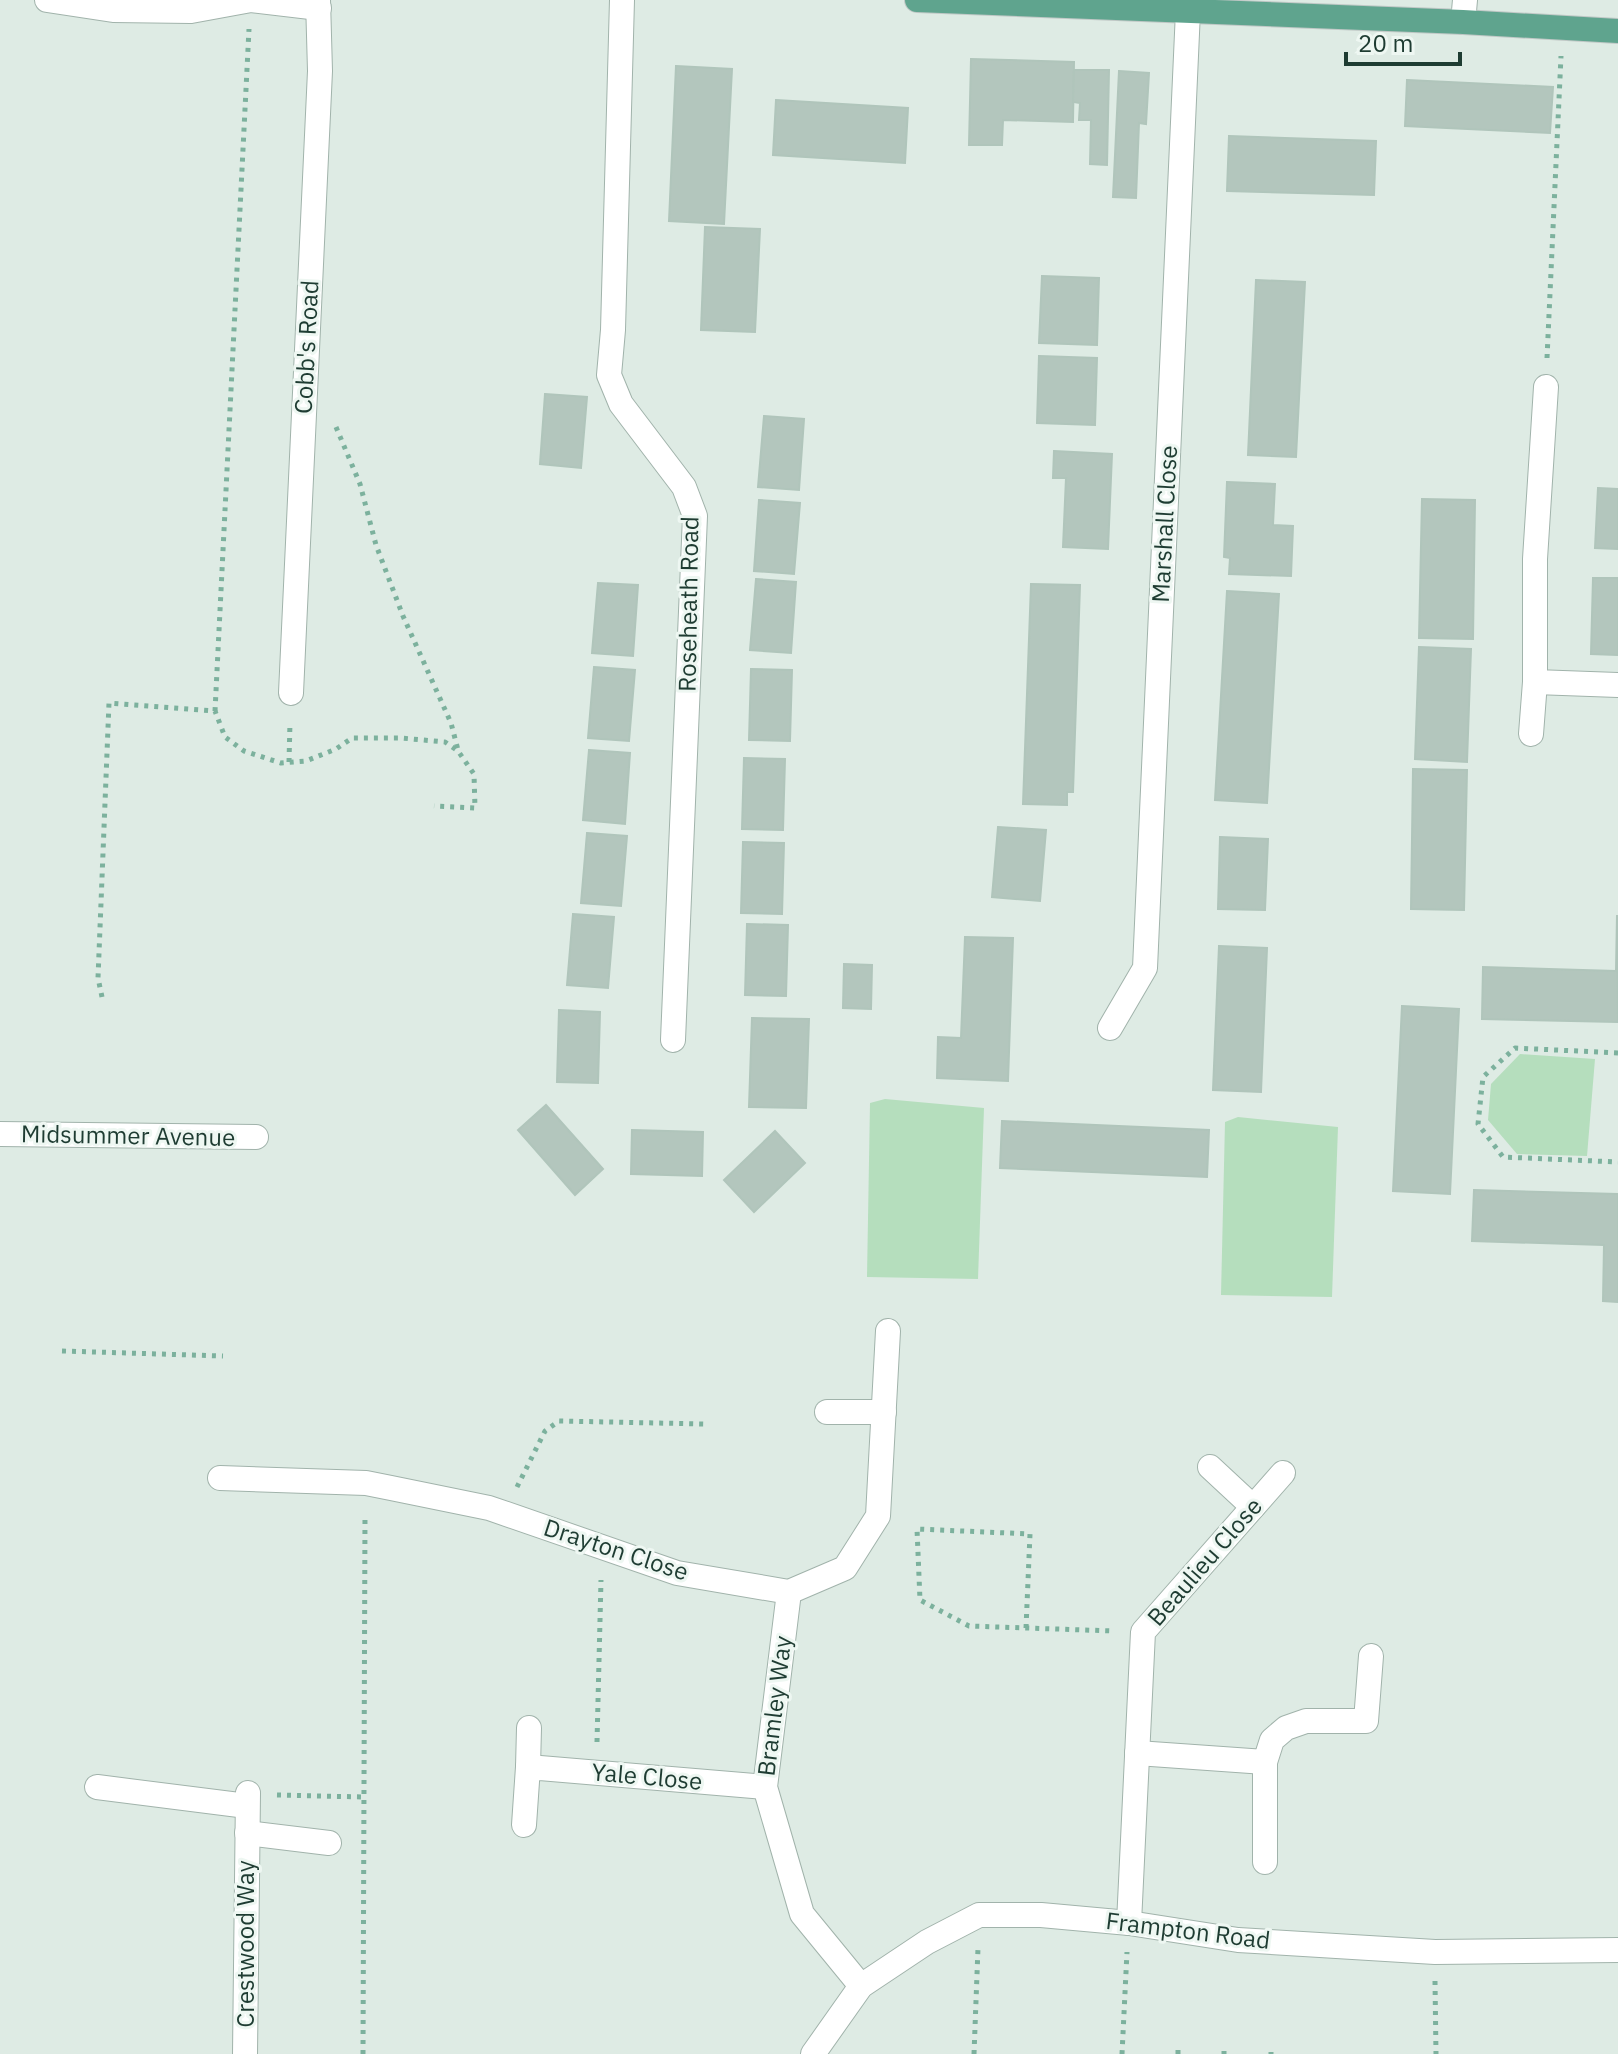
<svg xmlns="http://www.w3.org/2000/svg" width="1618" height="2054" viewBox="0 0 1618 2054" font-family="'IBM Plex Sans',sans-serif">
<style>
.green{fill:#b5debd}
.building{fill:#b3c6bd;stroke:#b0c5bb;stroke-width:2}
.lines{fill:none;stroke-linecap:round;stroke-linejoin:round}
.minor-casing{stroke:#a1b3ab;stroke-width:26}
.major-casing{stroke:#c0c8c6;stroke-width:26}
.path{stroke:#7cb19d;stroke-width:5;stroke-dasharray:4 6;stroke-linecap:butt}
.minor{stroke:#fff;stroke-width:24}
.major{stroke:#5fa48e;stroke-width:24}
.labels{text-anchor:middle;stroke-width:6;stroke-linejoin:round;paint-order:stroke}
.street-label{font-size:24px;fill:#1e3c32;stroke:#eef7f2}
</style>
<rect width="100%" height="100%" fill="#deebe4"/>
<g class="green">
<polygon points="1520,1054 1595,1059 1587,1156 1517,1154 1488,1120 1491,1084"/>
<polygon points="885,1099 984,1108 978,1279 867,1277 870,1103"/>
<polygon points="1238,1117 1338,1127 1332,1297 1221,1295 1225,1122"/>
</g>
<g class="building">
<polygon points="971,59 1074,62 1073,122 1003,120 1002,145 969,145"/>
<polygon points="676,66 732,69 724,224 669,221"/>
<polygon points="1074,70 1109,70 1107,165 1090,164 1091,120 1079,120 1080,103 1073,102"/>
<polygon points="1119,71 1149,73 1146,124 1139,123 1136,198 1113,197"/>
<polygon points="1407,80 1553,87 1550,133 1405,126"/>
<polygon points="776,100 908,108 905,163 773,155"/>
<polygon points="1229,136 1376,141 1374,195 1227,191"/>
<polygon points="705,227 760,229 755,332 701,330"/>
<polygon points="1042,276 1099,278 1097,345 1039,343"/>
<polygon points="1256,280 1305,282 1296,457 1248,455"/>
<polygon points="1039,356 1097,358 1095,425 1037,423"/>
<polygon points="545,394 587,397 581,468 540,464"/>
<polygon points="764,416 804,419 799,490 758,487"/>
<polygon points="1054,451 1112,454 1108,549 1063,547 1066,478 1053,478"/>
<polygon points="1227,482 1275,484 1273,525 1293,526 1291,576 1229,574 1230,558 1224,557"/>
<polygon points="1598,488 1618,489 1618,549 1595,548"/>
<polygon points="1422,499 1475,500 1473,639 1419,638"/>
<polygon points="759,500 800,503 794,574 754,571"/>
<polygon points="1593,578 1618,578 1618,655 1591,654"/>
<polygon points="756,579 796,582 791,653 750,650"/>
<polygon points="598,583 638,585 633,656 592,653"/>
<polygon points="1031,584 1080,585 1073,792 1067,792 1067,805 1023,804"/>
<polygon points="1227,591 1279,594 1267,803 1215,800"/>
<polygon points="1419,647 1471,649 1467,762 1415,759"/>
<polygon points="594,667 635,670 629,741 588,738"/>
<polygon points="751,669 792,670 790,741 749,740"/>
<polygon points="589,750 630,753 625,824 583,820"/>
<polygon points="744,758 785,759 783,830 742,829"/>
<polygon points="1413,769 1467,770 1464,910 1411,909"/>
<polygon points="998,827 1046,830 1040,901 992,897"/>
<polygon points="587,833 627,836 621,906 581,903"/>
<polygon points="1220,837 1268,839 1265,910 1218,909"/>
<polygon points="743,842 784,843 782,914 741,913"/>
<polygon points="573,914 614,917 608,988 567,985"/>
<polygon points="1617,915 1618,1022 1482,1019 1483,967 1616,971"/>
<polygon points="747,924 788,925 786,996 745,995"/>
<polygon points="965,937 1013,938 1008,1081 937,1078 938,1037 961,1038"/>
<polygon points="1219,946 1267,948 1261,1092 1213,1090"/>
<polygon points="844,964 872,965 871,1009 843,1008"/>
<polygon points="1402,1006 1459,1009 1450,1194 1393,1191"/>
<polygon points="559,1010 600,1012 598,1083 557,1082"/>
<polygon points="752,1018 809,1019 806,1108 749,1107"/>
<polygon points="546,1105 603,1169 575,1195 518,1130"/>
<polygon points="1002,1121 1209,1130 1207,1177 1000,1168"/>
<polygon points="632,1130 703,1132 702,1176 631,1174"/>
<polygon points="775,1131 805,1163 754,1212 724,1180"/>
<polygon points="1474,1190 1618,1194 1618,1302 1603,1301 1604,1245 1472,1241"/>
</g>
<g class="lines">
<g class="minor-casing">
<g id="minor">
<polyline points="47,0 113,10 191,11 251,0 319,8"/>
<polyline points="622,0 613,330 609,375 621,404 684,487 695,516 673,1040"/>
<polyline points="1463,22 1465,0"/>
<polyline points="1546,387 1535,559 1535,682 1618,685"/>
<polyline points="291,693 320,71 318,0"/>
<polyline points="1531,734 1535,682"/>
<polyline points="1110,1028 1145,968 1188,11"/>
<polyline points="0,1134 256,1137"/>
<polyline points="827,1412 884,1412"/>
<polyline points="1210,1467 1253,1507"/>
<polyline points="220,1478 366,1483 391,1488 489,1508 677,1573 789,1592 845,1568 878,1516 888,1331"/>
<polyline points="789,1592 765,1787 802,1914 861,1986"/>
<polyline points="1137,1753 1265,1762"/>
<polyline points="528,1767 529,1728"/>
<polyline points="97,1787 247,1806"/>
<polyline points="524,1825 528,1767 765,1787"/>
<polyline points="247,1833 329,1843"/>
<polyline points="1265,1862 1265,1762 1272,1740 1286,1728 1306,1721 1366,1721 1371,1656"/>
<polyline points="1129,1923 1143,1632 1283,1473"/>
<polyline points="245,2054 248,1793"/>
<polyline points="813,2054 861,1986 927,1942 979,1915 1041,1915 1129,1923 1238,1940 1435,1952 1618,1950"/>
</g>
</g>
<g class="major-casing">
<polyline id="major" points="917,0 1463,22 1618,31"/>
</g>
<g class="path">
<polyline points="1547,358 1561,56"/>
<polyline points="336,427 360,484 376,545 403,616 451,723 458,750"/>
<polyline points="215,711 249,29"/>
<polyline points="289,762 290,722"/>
<polyline points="102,997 98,978 109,703 215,711 225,737 244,751 281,763 306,761 336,749 352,738 401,738 445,742 458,751 474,774 475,808 434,806"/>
<polyline points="1618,1053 1515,1048 1483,1077 1478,1124 1503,1157 1618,1162"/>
<polyline points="62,1351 223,1356"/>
<polyline points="517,1487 545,1431 559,1421 705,1424"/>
<polyline points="1026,1628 1030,1534 917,1529 920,1600 969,1626 1114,1631"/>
<polyline points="597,1742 601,1580"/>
<polyline points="277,1795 364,1797"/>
<polyline points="1435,1981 1436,2054"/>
<polyline points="363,2054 365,1515"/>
<polyline points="974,2054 978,1948"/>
<polyline points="1122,2054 1127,1952"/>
<polyline points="1178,2054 1178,2046"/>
<polyline points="1224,2054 1224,2051"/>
<polyline points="1271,2054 1271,2052"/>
</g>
<use href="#minor" class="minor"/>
<use href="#major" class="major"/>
</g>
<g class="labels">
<g class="street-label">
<text transform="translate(307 347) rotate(-87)" y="8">Cobb's Road</text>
<text transform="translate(1165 524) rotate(-87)" y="8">Marshall Close</text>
<text transform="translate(689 604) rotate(-89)" y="8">Roseheath Road</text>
<text transform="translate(128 1136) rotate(1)" y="8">Midsummer Avenue</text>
<text transform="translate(616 1550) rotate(18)" y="8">Drayton Close</text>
<text transform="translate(1205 1562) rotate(-49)" y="8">Beaulieu Close</text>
<text transform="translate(775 1706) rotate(-83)" y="8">Bramley Way</text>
<text transform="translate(647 1777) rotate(5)" y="8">Yale Close</text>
<text transform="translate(1188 1931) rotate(7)" y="8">Frampton Road</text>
<text transform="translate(246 1944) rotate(-90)" y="8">Crestwood Way</text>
</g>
</g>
<path d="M1346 52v12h114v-12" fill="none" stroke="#1e3c32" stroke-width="4"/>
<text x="1358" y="52" font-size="24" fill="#1e3c32" stroke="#eef7f2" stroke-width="6" paint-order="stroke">20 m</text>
</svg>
